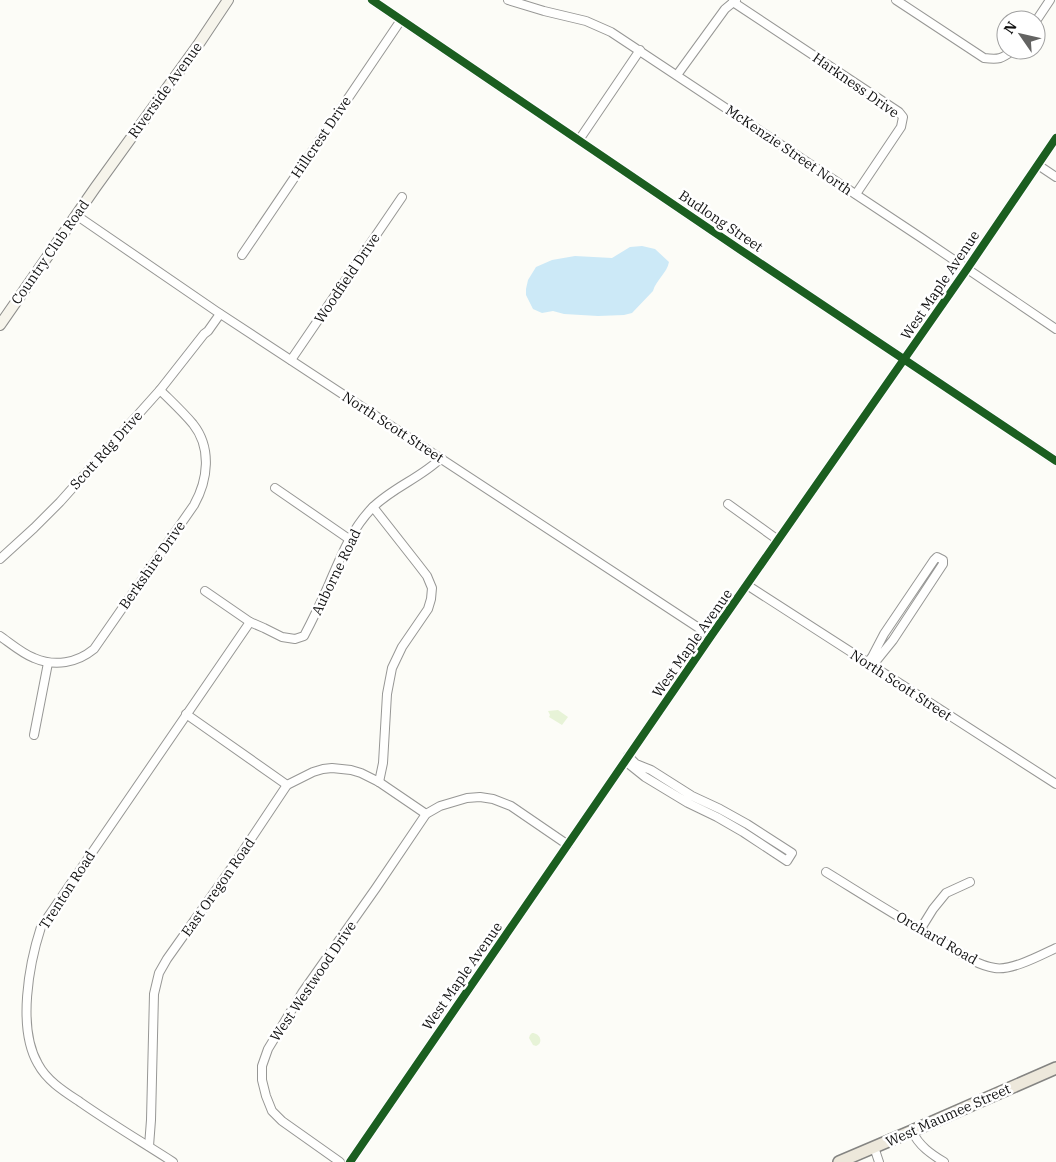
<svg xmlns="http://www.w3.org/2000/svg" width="1056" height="1162" viewBox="0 0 1056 1162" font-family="'IBM Plex Serif',serif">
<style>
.green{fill:#e7f3d7}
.water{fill:#cce9f7}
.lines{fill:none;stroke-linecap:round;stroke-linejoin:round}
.street-casing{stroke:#979795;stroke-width:10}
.secondary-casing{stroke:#8d8d8b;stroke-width:12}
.primary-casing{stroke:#848482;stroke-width:14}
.street{stroke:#fffffe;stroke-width:8}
.secondary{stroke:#f6f4eb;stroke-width:10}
.primary{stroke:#ede8db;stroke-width:11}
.cycleway-casing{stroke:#fff;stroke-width:11}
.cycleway{stroke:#1b5e20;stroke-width:8}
.labels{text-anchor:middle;stroke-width:5;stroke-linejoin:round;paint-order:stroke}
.street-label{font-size:14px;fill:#111;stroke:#fff}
</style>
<rect width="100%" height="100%" fill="#fcfcf7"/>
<g class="green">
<polygon points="558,710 568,717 562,725 549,717 550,715 548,711"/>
<path d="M532 1033C540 1033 544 1043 536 1046L533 1045 529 1038 530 1035Z"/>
</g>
<path class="water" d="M642 246 655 249 669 262C667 273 656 280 653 291L632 313 624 315 598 316 564 314 553 311 542 313 533 309 526 295V289L528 280 536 267 552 260 575 256 612 258 630 247Z"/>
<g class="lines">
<g class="street-casing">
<g id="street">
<polyline points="372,0 742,251 1056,461"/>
<polyline points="508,0 544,11 586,21 611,32 920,237 1056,329"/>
<path d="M896 0 984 58C999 60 1001 59 1014 50"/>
<polyline points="733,2 899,112 903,117 901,127 856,194"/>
<polyline points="1036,21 1050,0"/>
<polyline points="677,75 725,9 736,0"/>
<polyline points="579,140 640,50"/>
<polyline points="1038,165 1056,177"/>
<polyline points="76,215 216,311 711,636"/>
<polyline points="242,255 401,20"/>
<polyline points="291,360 402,197"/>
<polyline points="275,488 349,539"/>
<polyline points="728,504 778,540"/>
<polyline points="373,507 417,563 427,576 432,588 431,599 428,609 402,647 392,668 387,694 383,763 379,782"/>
<polyline points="0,559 34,528 60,502 160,390 204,334 208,331 220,314"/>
<polyline points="747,585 1056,784"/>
<path d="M205 591 250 622 264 628 282 637 295 639 304 636C313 619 321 602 329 584 341 556 351 530 372 508 393 487 421 478 441 458"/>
<path d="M0 636C10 643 23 654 34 658 55 667 77 663 94 649L194 505C208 480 212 448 193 424 183 412 171 401 160 390"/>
<polyline points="867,663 872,657 884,634 934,560 937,557 943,560 943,564 893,640 872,666"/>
<polyline points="186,714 287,785"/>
<polyline points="34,735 48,663"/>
<polyline points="625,761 645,777 688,803 717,817 743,832 787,861 792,853 747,824 720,809 692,796 651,770 636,764 628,756"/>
<path d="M826 872C865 896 904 921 944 943 960 953 976 965 995 968 1011 971 1041 955 1056 948"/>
<polyline points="920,930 933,909 946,893 970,882"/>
<path d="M912 1131C919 1146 931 1154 944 1162"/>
<polyline points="149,1146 151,1120 154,994 159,973 167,959 235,863 287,785 313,772 323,769 332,768 351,770 361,773 379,782 426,814"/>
<polyline points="874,1147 879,1162"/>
<path d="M173 1162C142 1142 110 1123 80 1102 65 1092 47 1081 38 1064 17 1028 29 964 41 927L250 622"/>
<polyline points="340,1162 282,1121 272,1111 266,1096 262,1080 262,1066 268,1049 302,993 376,888 426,814 440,806 467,798 480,797 493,799 511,806 568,845"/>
<polyline points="350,1162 711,636 967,269 1056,138"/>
</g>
</g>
<g class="secondary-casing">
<polyline id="secondary" points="0,325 95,188 198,45 228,0"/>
</g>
<g class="primary-casing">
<polyline id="primary" points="839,1162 912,1131 1056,1068"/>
</g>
<use href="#street" class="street"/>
<use href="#secondary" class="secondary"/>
<use href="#primary" class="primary"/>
<g class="cycleway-casing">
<g id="cycleway">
<polyline points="372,0 742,251 1056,461"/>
<polyline points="350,1162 711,636 967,269 1056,138"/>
</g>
</g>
<use href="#cycleway" class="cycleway"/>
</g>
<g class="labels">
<g class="street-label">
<text transform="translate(856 85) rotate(35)" y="5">Harkness Drive</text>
<text transform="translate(165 90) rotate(-54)" y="5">Riverside Avenue</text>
<text transform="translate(321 137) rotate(-56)" y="5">Hillcrest Drive</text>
<text transform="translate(789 150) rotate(34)" y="5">McKenzie Street North</text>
<text transform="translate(721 221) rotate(34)" y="5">Budlong Street</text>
<text transform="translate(50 252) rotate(-55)" y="5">Country Club Road</text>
<text transform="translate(347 278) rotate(-56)" y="5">Woodfield Drive</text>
<text transform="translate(940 285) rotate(-56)" y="5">West Maple Avenue</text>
<text transform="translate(393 427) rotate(33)" y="5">North Scott Street</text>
<text transform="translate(106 450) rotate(-48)" y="5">Scott Rdg Drive</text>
<text transform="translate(152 565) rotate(-55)" y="5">Berkshire Drive</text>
<text transform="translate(336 572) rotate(-64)" y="5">Auborne Road</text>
<text transform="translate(692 643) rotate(-55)" y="5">West Maple Avenue</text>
<text transform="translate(901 685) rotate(33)" y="5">North Scott Street</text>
<text transform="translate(218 887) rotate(-55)" y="5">East Oregon Road</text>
<text transform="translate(67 890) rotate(-57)" y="5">Trenton Road</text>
<text transform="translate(937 938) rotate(30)" y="5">Orchard Road</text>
<text transform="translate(462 976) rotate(-55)" y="5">West Maple Avenue</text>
<text transform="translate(313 981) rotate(-56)" y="5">West Westwood Drive</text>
<text transform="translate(948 1115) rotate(-24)" y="5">West Maumee Street</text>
</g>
</g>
<g transform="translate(1021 35) rotate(304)"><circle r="24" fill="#ffffff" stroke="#a0a0a0"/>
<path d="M0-4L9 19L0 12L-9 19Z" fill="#636362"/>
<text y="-8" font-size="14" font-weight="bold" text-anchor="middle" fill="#111111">N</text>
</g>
</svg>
